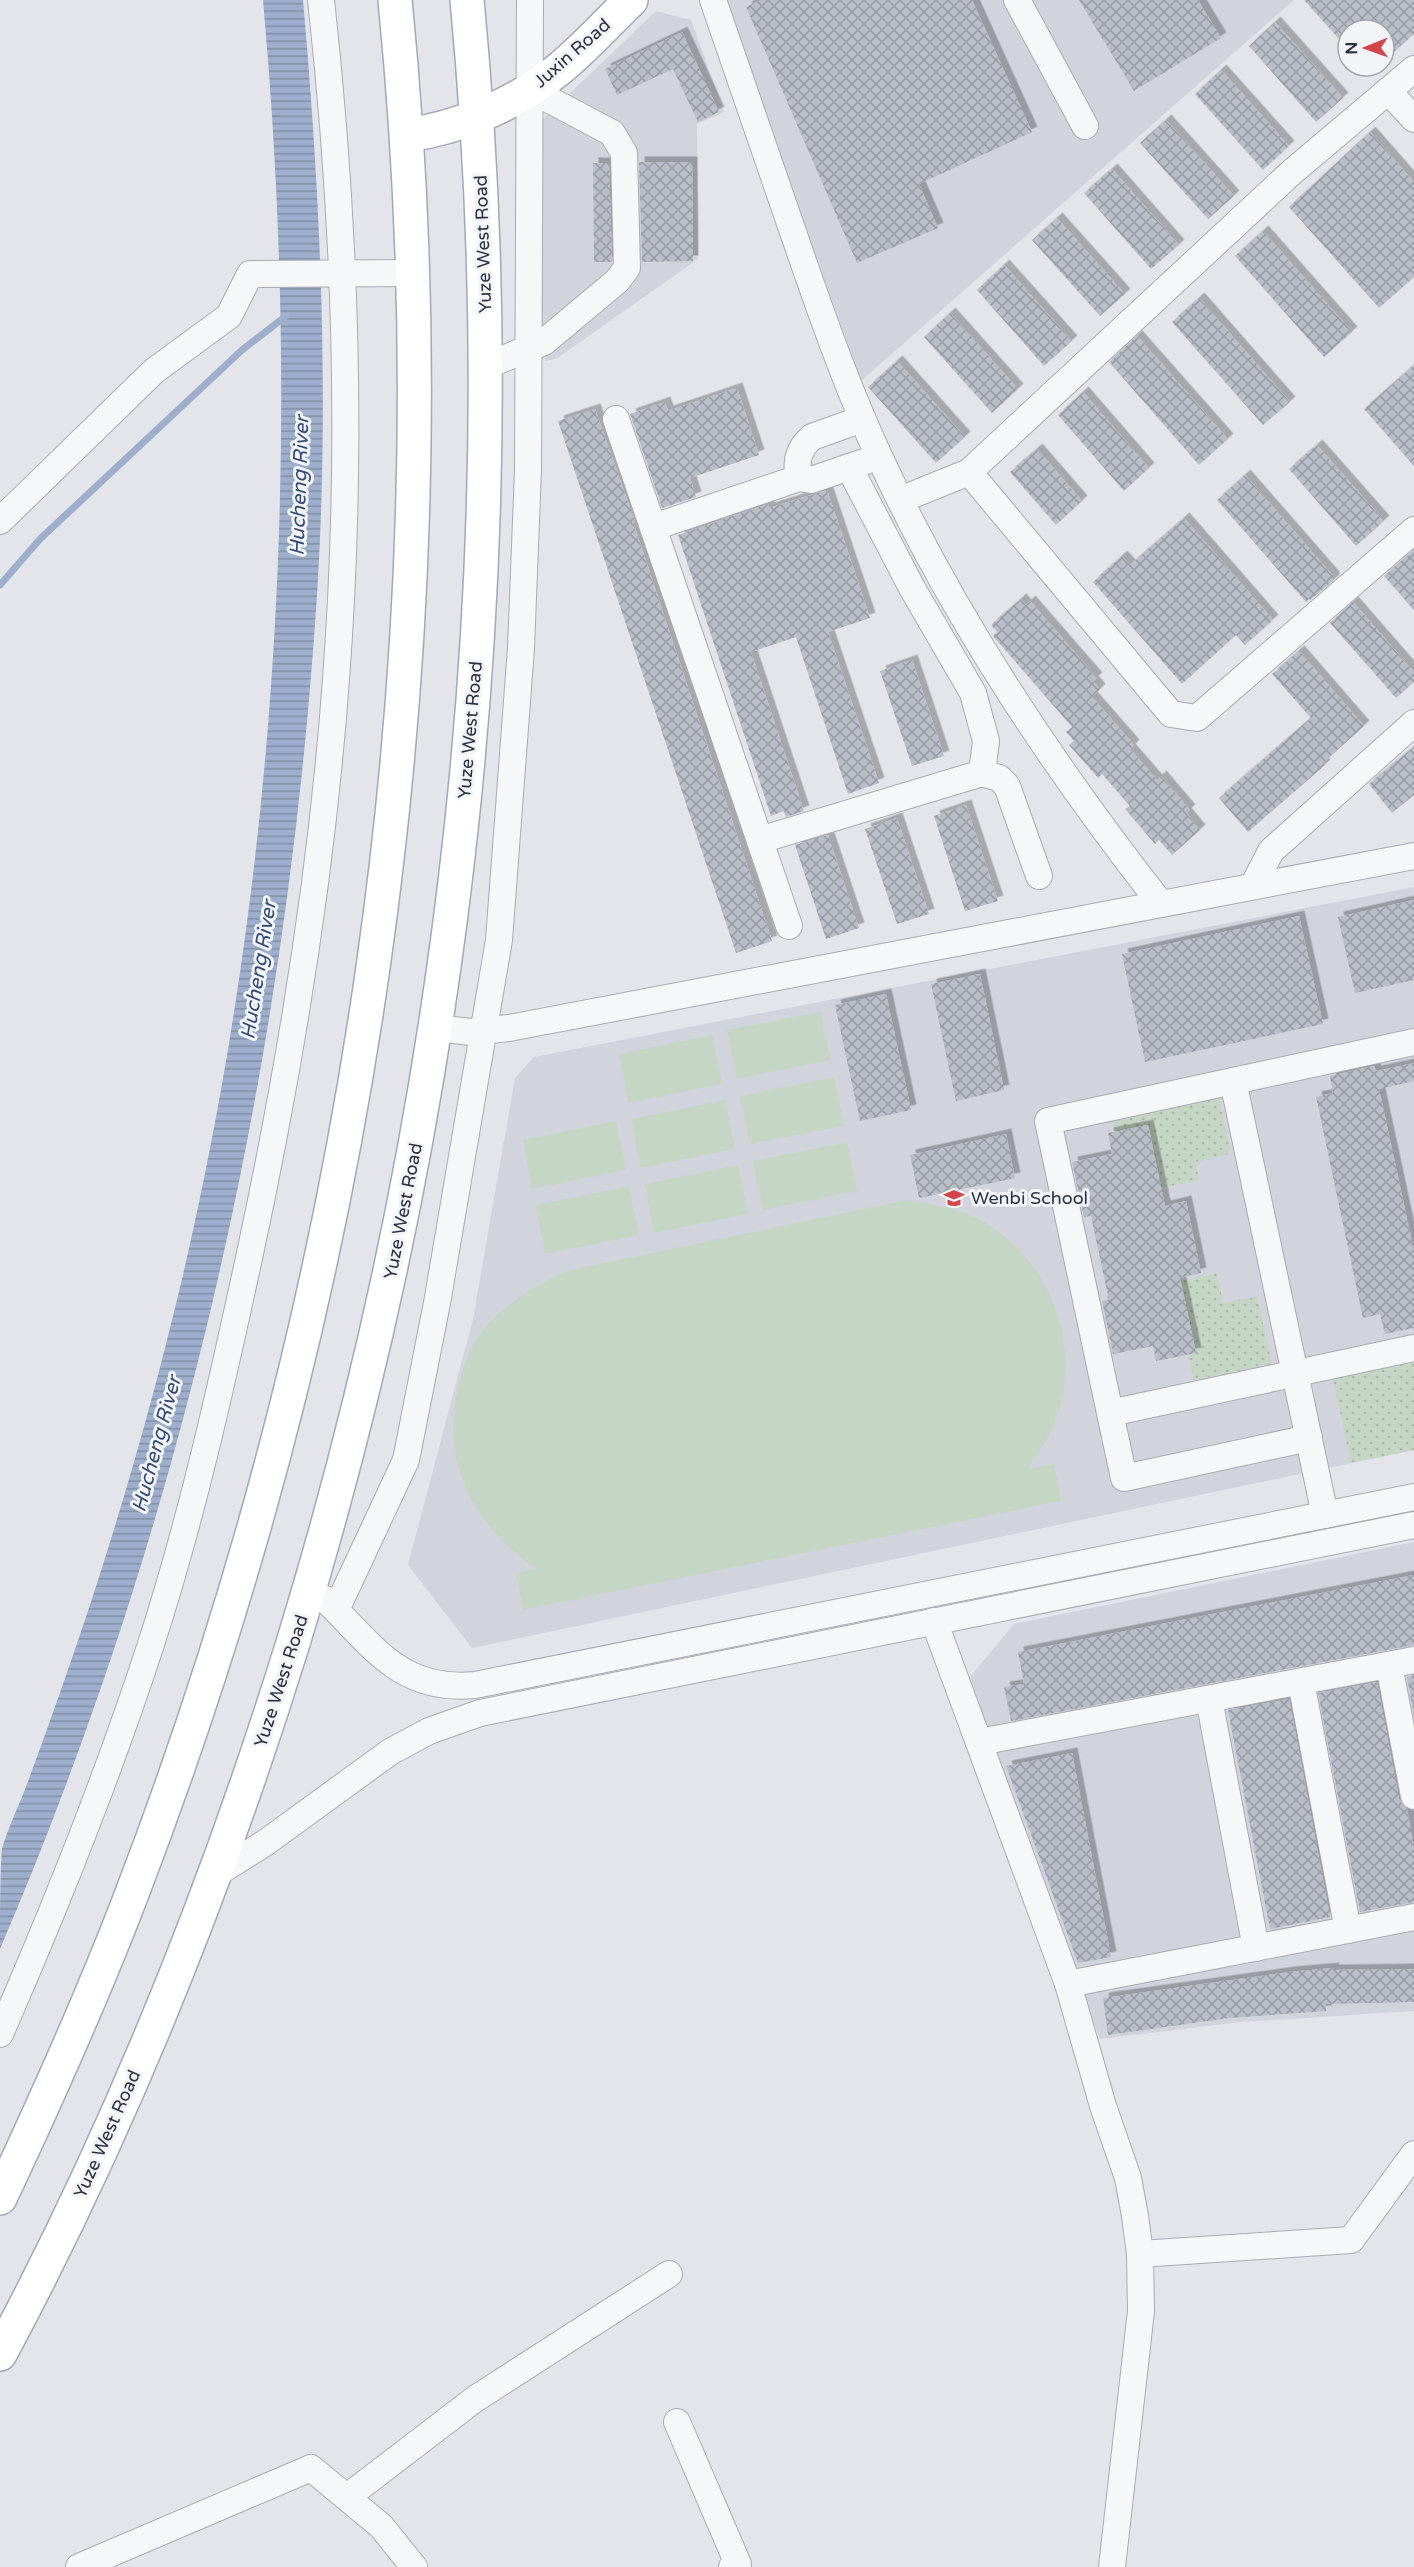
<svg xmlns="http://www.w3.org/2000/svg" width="1414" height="2567" viewBox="0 0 1414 2567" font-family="'Varela Round',sans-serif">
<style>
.built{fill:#d1d4dd}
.grass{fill:url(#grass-dots)}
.pitch{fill:#c6d6c4}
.water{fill:url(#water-rules)}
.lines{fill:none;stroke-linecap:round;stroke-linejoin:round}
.stream{stroke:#9dafcc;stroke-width:7}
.building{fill:url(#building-cross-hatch);filter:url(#shadow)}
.minor-casing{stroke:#a8abb6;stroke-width:28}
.major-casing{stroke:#a1a8b8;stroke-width:36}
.minor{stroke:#f6f7f9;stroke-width:26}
.major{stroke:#fff;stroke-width:33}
.labels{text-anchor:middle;stroke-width:6;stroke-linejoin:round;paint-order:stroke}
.street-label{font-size:18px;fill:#2a3044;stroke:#f3f4f8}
.poi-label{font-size:18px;fill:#2a3044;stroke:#f3f4f8;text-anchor:start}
.water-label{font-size:20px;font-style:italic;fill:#324a7a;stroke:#f3f4f8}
</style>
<defs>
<pattern id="grass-dots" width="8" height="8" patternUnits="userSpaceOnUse" patternTransform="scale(1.5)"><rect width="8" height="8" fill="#c6d6c4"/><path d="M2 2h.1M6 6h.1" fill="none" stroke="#aab8aa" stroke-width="1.8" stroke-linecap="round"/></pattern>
<pattern id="water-rules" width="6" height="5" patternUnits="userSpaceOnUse" patternTransform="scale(1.5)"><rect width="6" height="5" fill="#9dafcc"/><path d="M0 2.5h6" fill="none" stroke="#808fa7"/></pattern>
<pattern id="building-cross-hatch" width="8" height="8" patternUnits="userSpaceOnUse" patternTransform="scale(1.5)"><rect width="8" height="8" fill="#babec9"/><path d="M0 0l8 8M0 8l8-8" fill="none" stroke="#979ba5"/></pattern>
<filter id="shadow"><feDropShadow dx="5.5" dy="-5.5" stdDeviation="0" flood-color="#0004"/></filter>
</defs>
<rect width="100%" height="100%" fill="#e3e5eb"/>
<g class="built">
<polygon points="724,0 1294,0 861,381"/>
<polygon points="656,11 691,20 724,112 697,124 698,259 556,359 545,361 542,326 542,120"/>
<polygon points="1414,887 1414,1450 472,1648 408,1565 473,1319 515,1078 534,1057"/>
<polygon points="1414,1542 1414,2011 1242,2022 1100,2039 969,1678 1014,1624"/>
</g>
<g class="grass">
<polygon points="1219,1097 1230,1149 1227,1155 1196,1162 1199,1180 1161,1188 1148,1125 1115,1132 1112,1113"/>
<polygon points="1217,1273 1223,1303 1257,1296 1272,1364 1194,1380 1188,1355 1196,1352 1181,1281"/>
<polygon points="1414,1357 1414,1450 1351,1463 1332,1374"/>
</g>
<g class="pitch">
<polygon points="820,1012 831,1060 737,1079 727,1030"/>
<polygon points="712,1035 722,1084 628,1103 619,1054"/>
<polygon points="834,1077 844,1126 750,1144 740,1096"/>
<polygon points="725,1100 735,1149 641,1168 631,1119"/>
<polygon points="616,1121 626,1170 532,1189 523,1140"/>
<polygon points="847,1142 857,1191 763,1210 753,1161"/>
<polygon points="738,1165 748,1214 654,1233 645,1184"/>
<polygon points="629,1186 639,1235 545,1254 536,1205"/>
<path d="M902 1201C924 1203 944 1205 965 1213 1042 1243 1084 1336 1058 1414 1051 1434 1040 1452 1027 1469L1054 1464 1061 1501 523 1610 516 1573 536 1569C474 1525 440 1464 458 1387 463 1367 470 1345 484 1329 507 1301 538 1284 570 1270Z"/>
</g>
<path class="water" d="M263 0H303C321 202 330 408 316 610 285 1070 182 1525 0 1949 0 1924 0 1871 2 1849 8 1827 19 1806 27 1784 49 1725 70 1665 90 1605 125 1498 156 1389 182 1279 280 860 302 428 263 0Z"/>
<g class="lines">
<polyline class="stream" points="0,585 40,539 242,350 286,316"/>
</g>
<g class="building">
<polygon points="761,0 972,0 1032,132 919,184 938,228 857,263 746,7"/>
<polygon points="1079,0 1198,0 1221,38 1134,91"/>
<polygon points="1304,0 1414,0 1414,34 1384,61 1384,30 1348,30 1348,49"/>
<polygon points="1275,22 1343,98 1316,122 1249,46"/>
<polygon points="682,32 719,112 698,122 673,69 617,95 605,69"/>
<polygon points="1221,70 1289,146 1263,170 1195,94"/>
<polygon points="1166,120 1234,196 1208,219 1140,143"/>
<polygon points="1370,132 1414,182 1414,277 1379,308 1289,207"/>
<polygon points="639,162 692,162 693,261 642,262"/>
<polygon points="593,163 609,163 612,262 594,262"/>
<polygon points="1112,169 1179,245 1151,269 1084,193"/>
<polygon points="1057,218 1125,294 1100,316 1032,240"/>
<polygon points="1263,231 1352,332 1324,357 1235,256"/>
<polygon points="1004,265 1072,341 1044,366 977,290"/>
<polygon points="1199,298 1290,402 1263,425 1172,322"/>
<polygon points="950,313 1018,389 992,413 924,337"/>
<polygon points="1137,336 1228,439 1199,465 1109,362"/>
<polygon points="897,361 965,437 936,463 868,387"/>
<polygon points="1414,365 1414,466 1364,409"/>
<polygon points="737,388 759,455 690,478 696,497 662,508 630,414 665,402 668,411"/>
<polygon points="1083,392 1149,468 1124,491 1058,415"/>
<polygon points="595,409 635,522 633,522 772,941 736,953 558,421"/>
<polygon points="1317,445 1384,521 1356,546 1289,469"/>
<polygon points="1037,449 1082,501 1056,525 1010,472"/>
<polygon points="1245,475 1334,577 1334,580 1310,600 1309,599 1306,602 1217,500"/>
<polygon points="827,490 870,618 828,632 879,783 848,794 796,637 751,652 804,811 786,817 784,811 771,816 678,535 768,504 769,508"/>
<polygon points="1184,518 1273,620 1245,645 1236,635 1182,684 1093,582 1122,556 1130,565"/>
<polygon points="1414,550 1414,610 1384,576"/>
<polygon points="1021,599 1026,605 1030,601 1097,678 1093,681 1100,689 1092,697 1134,745 1130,749 1157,780 1161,776 1190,810 1186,813 1200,830 1172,855 1159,840 1155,844 1125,809 1130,806 1102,774 1098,778 1069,745 1074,741 1066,732 1072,727 993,636 997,632 991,625"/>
<polygon points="1353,602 1414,672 1414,682 1396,698 1330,623"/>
<polygon points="1299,651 1364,726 1323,763 1325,765 1248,832 1219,798 1311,718 1272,674"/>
<polygon points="912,660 944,756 912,766 880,671"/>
<polygon points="1414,747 1414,795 1392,813 1369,784"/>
<polygon points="966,805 998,901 965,911 934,816"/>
<polygon points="897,818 929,914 897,924 865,829"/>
<polygon points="828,835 859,928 826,939 795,845"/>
<polygon points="1414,900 1414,980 1355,993 1338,917"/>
<polygon points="1299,916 1323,1024 1145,1062 1122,954"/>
<polygon points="980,974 1004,1090 956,1101 931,984"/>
<polygon points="886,994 911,1110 860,1121 835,1005"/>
<polygon points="1414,1063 1414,1081 1379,1089 1414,1251 1414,1328 1385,1334 1380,1314 1363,1318 1316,1097 1333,1093 1330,1076 1374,1066 1376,1071"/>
<polygon points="1148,1125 1165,1206 1186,1201 1201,1273 1180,1278 1196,1353 1156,1361 1153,1346 1113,1354 1102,1301 1109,1300 1091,1216 1084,1217 1072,1162 1112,1154 1108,1133"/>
<polygon points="1006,1134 1015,1178 919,1198 910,1155"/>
<polygon points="1414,1575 1414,1645 1011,1721 1004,1687 1024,1684 1018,1652"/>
<polygon points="1414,1675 1414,1716 1407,1677"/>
<polygon points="1377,1682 1399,1799 1407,1809 1414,1847 1414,1902 1360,1912 1318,1693"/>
<polygon points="1289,1699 1330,1917 1270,1929 1228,1710"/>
<polygon points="1072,1753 1111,1957 1078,1963 1006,1766"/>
<polygon points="1334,1968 1334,1970 1414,1969 1414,2002 1326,2004 1326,2011 1229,2018 1108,2035 1103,1998 1289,1972"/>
</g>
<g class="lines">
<g class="minor-casing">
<g id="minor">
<path d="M713 0C739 77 766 154 793 232 819 307 845 383 879 456 953 617 1052 765 1161 904"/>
<polyline points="1017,0 1085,126"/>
<polyline points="1388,91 1414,119"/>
<polyline points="486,366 544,342 617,281 627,268 624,153 612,133 529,89"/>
<polyline points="616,419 789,926"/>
<polyline points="969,472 1171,714 1197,718 1414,530"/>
<path d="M799 478C795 461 799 448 812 437L862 419"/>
<polyline points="900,500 969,472 1292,172 1414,69"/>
<polyline points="0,521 154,371 229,316 250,274 414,273"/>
<polyline points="654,527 799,478 811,480 864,462"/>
<polyline points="982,773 999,778 1007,786 1039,876"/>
<polyline points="760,840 982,773 986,741 973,693 912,588 849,467"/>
<polyline points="1253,886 1271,851 1414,723"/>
<polyline points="436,1028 471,1032 509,1028 1414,856"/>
<polyline points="1414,1042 1048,1121 1110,1413 1414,1348"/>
<polyline points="1233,1081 1325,1515"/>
<polyline points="1110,1413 1124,1478 1309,1438"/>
<path d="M325 1599C373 1646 400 1692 475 1685L1414 1497"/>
<polyline points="336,1610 406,1460 437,1303 499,940 521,648 528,470 530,0"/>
<polyline points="934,1621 1068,1984 1103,2106 1128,2178 1135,2216 1140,2254 1141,2311 1112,2567"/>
<polyline points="1389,1665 1414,1796"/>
<polyline points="1301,1682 1348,1930"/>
<polyline points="1209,1699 1256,1948"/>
<polyline points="979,1742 1414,1660"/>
<polyline points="214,1875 265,1843 390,1752 429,1731 480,1713 1414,1525"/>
<polyline points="1068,1984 1414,1917"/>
<path d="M0 2034C56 1906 108 1776 151 1644 192 1518 221 1387 249 1258 290 1068 322 874 336 679 353 454 346 225 321 0"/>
<polyline points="1140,2254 1351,2240 1414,2154"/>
<polyline points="677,2422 738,2564 732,2567"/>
<polyline points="347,2497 475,2399 669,2274"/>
<polyline points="79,2567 311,2468 381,2526 414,2567"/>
</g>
</g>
<g class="major-casing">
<g id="major">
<path d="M407 135C460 128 517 103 558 70 584 49 607 23 631 0"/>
<path d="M0 2198C47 2098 92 1998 131 1896 362 1294 459 642 395 0"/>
<path d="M0 2354C121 2128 217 1888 293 1643 456 1112 520 553 467 0"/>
</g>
</g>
<use href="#minor" class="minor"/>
<use href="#major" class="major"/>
</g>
<defs>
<g id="school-bare" transform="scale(1.62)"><path d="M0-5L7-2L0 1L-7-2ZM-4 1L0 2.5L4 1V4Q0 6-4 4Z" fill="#d4444a" stroke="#f3f4f8" stroke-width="2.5" paint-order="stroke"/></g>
</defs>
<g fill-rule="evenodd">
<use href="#school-bare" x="954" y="1198"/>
</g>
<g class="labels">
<g class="street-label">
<text transform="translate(572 53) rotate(-41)" y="6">Juxin Road</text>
<text transform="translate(483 244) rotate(-92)" y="6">Yuze West Road</text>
<text transform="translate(470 730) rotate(-85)" y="6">Yuze West Road</text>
<text transform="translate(403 1211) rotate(-79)" y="6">Yuze West Road</text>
<text transform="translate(281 1681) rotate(-72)" y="6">Yuze West Road</text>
<text transform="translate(107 2134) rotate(-66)" y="6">Yuze West Road</text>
</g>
<g class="poi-label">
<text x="971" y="1204">Wenbi School</text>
</g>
<g class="water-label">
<text transform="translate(299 486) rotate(-88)" y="7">Hucheng River</text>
<text transform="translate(258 970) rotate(-81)" y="7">Hucheng River</text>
<text transform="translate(156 1444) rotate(-75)" y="7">Hucheng River</text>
</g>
</g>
<g transform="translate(1366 48) rotate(269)"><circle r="28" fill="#f3f4f8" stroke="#a3a6b0" stroke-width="1.5"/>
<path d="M0-4.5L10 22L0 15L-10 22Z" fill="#d4444a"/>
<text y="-9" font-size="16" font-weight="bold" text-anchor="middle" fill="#2a3044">N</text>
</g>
</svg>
